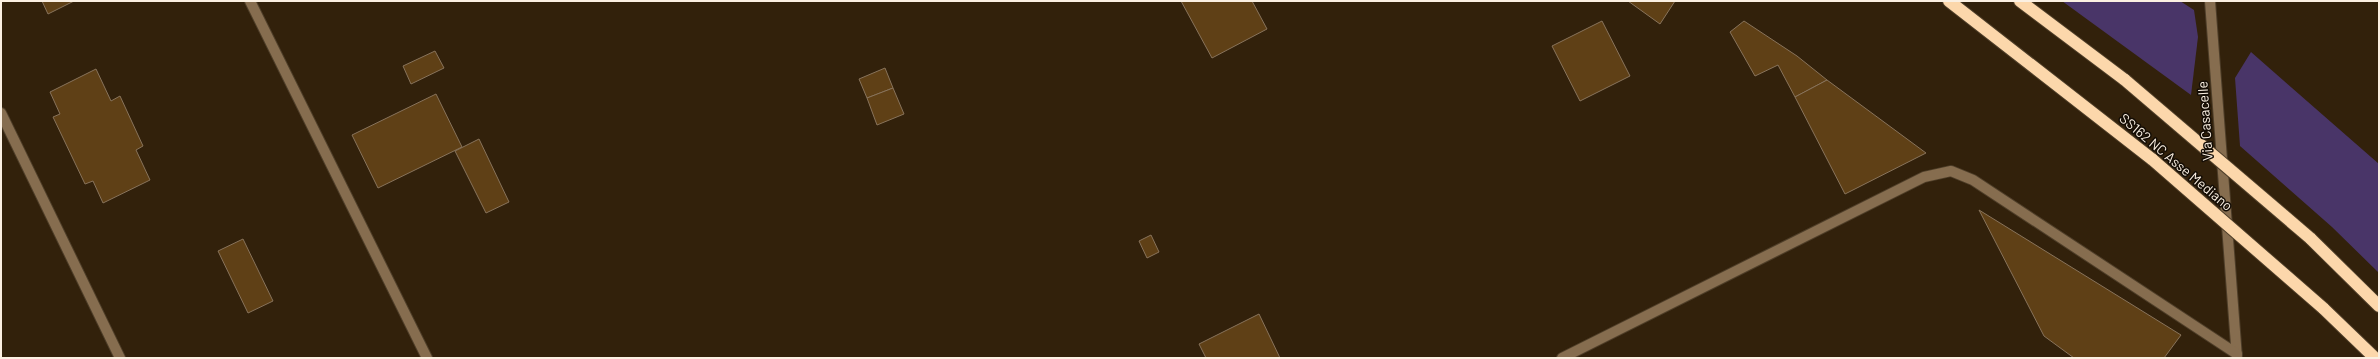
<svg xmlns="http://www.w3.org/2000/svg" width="2380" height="359" viewBox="0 0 2380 359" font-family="Barlow,sans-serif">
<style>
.green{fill:#493568}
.building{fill:#5f4016;stroke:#88735b}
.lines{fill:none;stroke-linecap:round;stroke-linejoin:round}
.minor-casing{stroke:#4e3e29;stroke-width:12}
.highway-casing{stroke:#4e3e29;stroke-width:14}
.minor{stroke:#866d4f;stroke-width:10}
.highway{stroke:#fcd7ab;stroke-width:12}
.highway-bridge-casing{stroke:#4e3e29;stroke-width:14;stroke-linecap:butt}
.highway-bridge{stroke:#fcd7ab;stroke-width:12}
.labels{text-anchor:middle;stroke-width:3;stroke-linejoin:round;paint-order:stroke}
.street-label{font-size:14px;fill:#fbf0e2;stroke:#140d05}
</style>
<rect width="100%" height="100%" fill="#32210b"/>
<g class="green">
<polygon points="2062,1 2180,1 2194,10 2198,37 2191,95"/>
<polygon points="2251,52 2379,164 2379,273 2332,227 2240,146 2235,78"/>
</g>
<g class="building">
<polygon points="42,1 74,1 48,14"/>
<polygon points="1181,1 1252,1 1267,29 1212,58"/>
<polygon points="1628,1 1675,1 1660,24"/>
<polygon points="1602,21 1630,76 1580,101 1552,46"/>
<polygon points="1744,21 1797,56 1827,80 1795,97 1778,65 1755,76 1730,32"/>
<polygon points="435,51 444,68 411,84 403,66"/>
<polygon points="885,68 893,88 867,98 859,79"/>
<polygon points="96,69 111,101 120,96 143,146 136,150 150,180 103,203 93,181 85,184 53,117 60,114 50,92"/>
<polygon points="1827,80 1926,153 1845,194 1795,97"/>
<polygon points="893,88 904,114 877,125 867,98"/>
<polygon points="436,94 462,147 378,188 352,135"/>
<polygon points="479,139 509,202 486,213 455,151"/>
<polygon points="1979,210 2181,335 2164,358 2074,358 2044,336"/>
<polygon points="1151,235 1159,252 1147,258 1139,241"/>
<polygon points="243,239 273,301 248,313 218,251"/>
<polygon points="1259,314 1280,358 1206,358 1199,344"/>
</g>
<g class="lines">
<g class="minor-casing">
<g id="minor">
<polyline points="250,1 427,358"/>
<polyline points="2210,1 2237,358"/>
<polyline points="1,113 120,358"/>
<polyline points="1562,358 1924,177 1951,171 1973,180 2237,354"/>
</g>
</g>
<g class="highway-casing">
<g id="highway">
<polyline points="1949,1 2153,160"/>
<polyline points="2020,1 2125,80"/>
<polyline points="2310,238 2379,306"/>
<polyline points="2323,308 2375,358"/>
</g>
</g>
<use href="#minor" class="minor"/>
<use href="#highway" class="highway"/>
<g class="highway-bridge-casing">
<g id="highway-bridge">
<polyline points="2125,80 2310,238"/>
<polyline points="2153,160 2323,308"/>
</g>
</g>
<use href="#highway-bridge" class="highway-bridge"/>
</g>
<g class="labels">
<g class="street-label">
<text transform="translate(2205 121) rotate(-94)" y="5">Via Casacelle</text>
<text transform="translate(2176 162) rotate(40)" y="5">SS162 NC Asse Mediano</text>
</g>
</g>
<rect width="2380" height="359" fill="none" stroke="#fbf0e2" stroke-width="4"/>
</svg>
